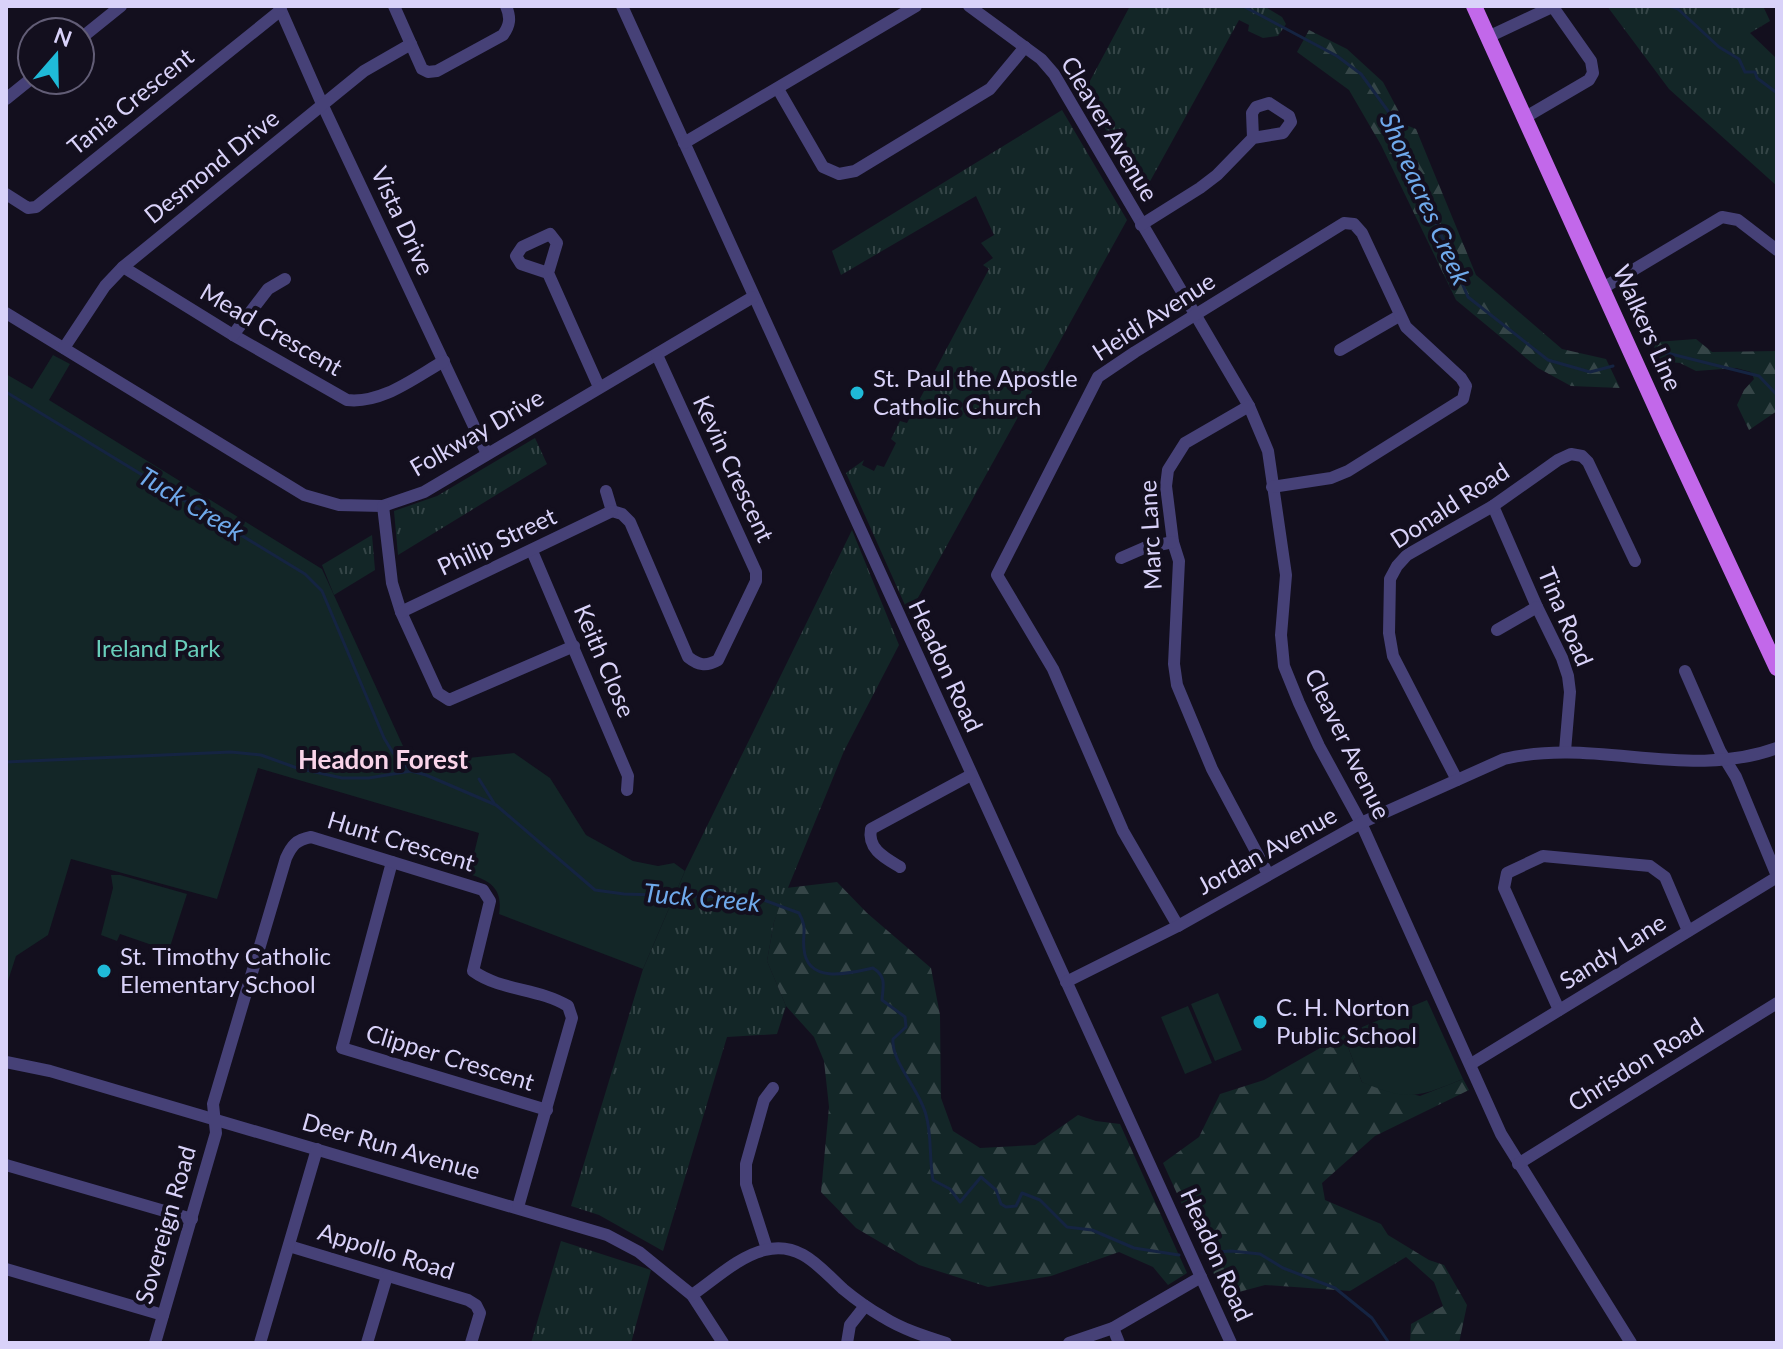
<svg xmlns="http://www.w3.org/2000/svg" width="1783" height="1349" viewBox="0 0 1783 1349" font-family="Lato,sans-serif">
<style>
.grass{fill:url(#grass-tufts)}
.forest{fill:url(#forest-firs)}
.park{fill:#132627}
.lines{fill:none;stroke-linecap:round;stroke-linejoin:round}
.stream{stroke:#152442;stroke-width:3}
.minor{stroke:#464177;stroke-width:12}
.major{stroke:#c268ea;stroke-width:16}
.poi-dot{fill:#1fbad8;stroke:#130f1e;stroke-width:3}
.labels{text-anchor:middle;stroke-width:8;stroke-linejoin:round;paint-order:stroke}
.street-label{font-size:24px;fill:#d9d2f9;stroke:#130f1e}
.poi-label{font-size:24px;fill:#d9d2f9;stroke:#130f1e;text-anchor:start}
.park-label{font-size:24px;fill:#69cebb;stroke:#130f1e}
.water-label{font-size:26px;font-style:italic;fill:#6fa9eb;stroke:#130f1e}
.neighbourhood-label{font-size:26px;font-weight:bold;fill:#f9d4e9;stroke:#130f1e}
</style>
<defs>
<pattern id="grass-tufts" width="24" height="20" patternUnits="userSpaceOnUse" patternTransform="scale(2)"><rect width="24" height="20" fill="#132627"/><path d="M3 7l-1-3M5 7V3M7 7l1-3M15 17l-1-3M17 17v-4M19 17l1-3" fill="none" stroke="#354547"/></pattern>
<pattern id="forest-firs" width="22" height="20" patternUnits="userSpaceOnUse" patternTransform="scale(2)"><rect width="22" height="20" fill="#132627"/><path d="M5 1l3.5 6h-7zM16 11l3.5 6h-7z" fill="#354547"/></pattern>
</defs>
<rect width="100%" height="100%" fill="#130f1e"/>
<g class="grass">
<polygon points="1130,6 1264,6 1282,17 1286,24 1278,36 1263,38 1248,31 1249,25 1239,20 1143,194 1084,92"/>
<polygon points="1607,6 1763,6 1770,21 1750,33 1777,59 1777,186 1669,89"/>
<polygon points="1062,110 1127,220 909,614 846,473 864,460 862,465 874,471 877,465 884,467 896,443 891,439 900,421 907,423 989,269 983,265 993,258 981,243 994,235 976,196 841,275 832,251"/>
<polygon points="535,438 547,464 398,555 394,511 437,496"/>
<polygon points="852,530 899,645 844,751 774,922 767,961 786,1006 777,1034 727,1037 663,1251 599,1215 571,1206 643,969 685,871"/>
<polygon points="372,535 375,570 334,595 322,565"/>
<polygon points="561,1241 651,1270 631,1343 531,1343"/>
</g>
<g class="forest">
<polygon points="1309,30 1347,49 1383,82 1406,125 1416,129 1476,275 1562,349 1606,359 1620,388 1571,386 1538,368 1456,300 1381,145 1349,90 1297,52"/>
<polygon points="1696,339 1712,352 1777,351 1777,411 1749,430 1737,405 1744,390 1754,379 1751,372 1736,368 1696,371 1680,363 1661,361 1654,348 1656,342"/>
<polygon points="837,882 867,913 931,968 940,1015 941,1098 953,1131 980,1148 1035,1145 1078,1115 1096,1121 1120,1124 1187,1273 1168,1285 1153,1267 1119,1252 1051,1276 988,1287 919,1265 856,1228 821,1192 829,1107 824,1061 814,1037 786,1006 767,961 774,922 786,888"/>
<polygon points="1343,1035 1362,1082 1420,1096 1463,1079 1469,1090 1375,1136 1322,1183 1325,1200 1381,1224 1388,1235 1429,1260 1444,1265 1467,1305 1459,1343 1410,1343 1411,1324 1443,1306 1434,1282 1406,1257 1350,1291 1265,1285 1224,1296 1163,1163 1199,1137 1220,1094 1264,1080"/>
</g>
<g class="park">
<path d="M53 355 70 364 49 400 322 569 403 746 440 761 514 753 550 778 586 835 633 861 658 866 674 863 685 871 643 969 499 914C503 889 491 881 469 874L479 833 258 768 217 899 71 859 48 935 16 956 6 987V374L32 389Z"/>
<polygon points="111,875 120,875 187,894 167,956 151,952 152,945 120,934 117,941 101,935 113,888"/>
<polygon points="1218,993 1242,1050 1215,1061 1191,1004"/>
<path d="M1427 1000 1463 1079C1418 1097 1409 1102 1362 1082L1343 1035Z"/>
<polygon points="1188,1006 1212,1063 1185,1074 1161,1017"/>
</g>
<g class="lines">
<g class="stream">
<polyline points="1243,6 1337,56 1361,74 1388,111 1468,297 1548,360 1590,372 1613,366"/>
<polyline points="1670,6 1678,9 1719,47 1739,59 1745,72 1755,72 1757,78 1777,93"/>
<polyline points="1657,355 1667,353 1759,376 1777,395"/>
<polyline points="6,392 305,574 322,591 384,738 393,753 410,770"/>
<path d="M6 762 231 752 261 755 297 768 342 778H369L411 771 426 775 496 805 595 890 624 894 758 898 799 913C808 929 802 933 804 949 807 985 851 973 873 968 887 977 883 986 882 1000L905 1017 906 1027 893 1039C891 1062 920 1090 926 1115 932 1135 929 1159 933 1180L950 1189 960 1202 981 1177 996 1190 1001 1204 1006 1207 1016 1206 1022 1193 1040 1200 1067 1227 1092 1230 1134 1248 1179 1255"/>
<polyline points="479,779 494,803"/>
<polyline points="1203,1253 1231,1251 1260,1254 1283,1268 1335,1288 1372,1318 1389,1343"/>
</g>
<g class="minor">
<polyline points="279,6 323,106 487,454"/>
<path d="M394 6 422 69 428 72 437 71 503 35C510 25 511 18 506 6"/>
<polyline points="622,6 1231,1343"/>
<polyline points="969,6 1041,59 1054,74 1249,406 1268,451 1286,575 1281,635 1284,666 1299,703 1319,746 1361,823 1501,1134 1631,1343"/>
<polyline points="1488,37 1554,6"/>
<polyline points="80,39 121,6"/>
<polyline points="778,89 823,167 839,174 855,171 990,89 1025,47"/>
<polyline points="6,99 32,78"/>
<polyline points="1524,118 1589,80 1593,73 1591,61 1553,7"/>
<polyline points="684,143 916,6"/>
<polyline points="6,194 28,208 36,207 281,10"/>
<polyline points="1141,225 1200,188 1217,175 1253,138 1252,113 1256,107 1269,103 1289,116 1291,122 1283,133 1253,138"/>
<path d="M123 267 233 335 347 400C382 404 414 378 444 361"/>
<polyline points="548,273 557,243 550,234 522,247 516,256 521,264 548,273 599,387"/>
<polyline points="1603,288 1722,217 1738,220 1777,250"/>
<polyline points="6,313 304,495 339,505 383,506 424,492 753,297"/>
<polyline points="233,335 268,289 285,279"/>
<polyline points="64,348 105,286 123,267 364,71 411,44"/>
<polyline points="1340,350 1399,316"/>
<polyline points="1249,406 1185,443 1168,470 1166,486 1173,542 1179,561 1174,664 1177,685 1212,769 1268,874"/>
<polyline points="606,491 612,511"/>
<polyline points="383,506 392,583 401,612 438,693 449,700 574,646"/>
<polyline points="1493,506 1537,607 1562,658 1568,676 1570,692 1565,751"/>
<path d="M612 511 622 514 630 522 688 657C698 665 706 667 718 660L756 581V572L657 355"/>
<polyline points="532,551 628,776 627,790"/>
<polyline points="1121,558 1144,548 1173,542"/>
<polyline points="401,612 612,511"/>
<polyline points="1497,630 1537,607"/>
<polyline points="1685,671 1720,751 1736,777 1777,876"/>
<polyline points="1457,780 1393,656 1389,633 1390,579 1397,566 1407,555 1493,506 1558,460 1571,454 1582,456 1588,462 1635,561"/>
<polyline points="392,862 342,1048 547,1110"/>
<path d="M900 867C885 858 867 849 871 829L971 775"/>
<polyline points="1178,926 1123,831 1053,669 997,575 1098,377 1135,352 1344,223 1354,224 1362,233 1406,327 1461,378 1466,386 1463,399 1348,471 1331,478 1272,487"/>
<path d="M1066 982 1178 926 1361 823 1504 759C1596 737 1688 781 1777 748"/>
<polyline points="1559,1010 1504,888 1507,873 1543,856 1650,866 1665,877 1688,931"/>
<polyline points="6,1062 50,1071 607,1235 639,1252 692,1295 723,1343"/>
<polyline points="1471,1064 1777,877"/>
<polyline points="1518,1164 1777,1003"/>
<polyline points="6,1165 192,1219"/>
<polyline points="289,1246 468,1300 476,1305 480,1313 471,1343"/>
<polyline points="767,1249 746,1184 746,1164 764,1100 773,1088"/>
<polyline points="6,1269 163,1315"/>
<path d="M692 1295C714 1280 739 1256 765 1250 800 1241 820 1268 843 1289 855 1299 869 1309 883 1317 902 1329 924 1336 946 1343"/>
<polyline points="1113,1328 1119,1343"/>
<path d="M155 1343 216 1133 213 1104 286 858C292 845 296 840 311 837L483 890 490 901 473 971C501 991 538 988 568 1006L572 1018 518 1207"/>
<polyline points="260,1343 317,1149"/>
<polyline points="367,1343 387,1276"/>
<polyline points="847,1343 850,1325 865,1306"/>
<polyline points="1069,1343 1113,1328 1201,1277"/>
</g>
<polyline class="major" points="1474,6 1667,432 1777,668"/>
</g>
<g class="poi-dot">
<circle cx="857" cy="393" r="8"/>
<circle cx="104" cy="971" r="8"/>
<circle cx="1260" cy="1022" r="8"/>
</g>
<g class="labels">
<g class="street-label">
<text transform="translate(131 102) rotate(-39)" y="8">Tania Crescent</text>
<text transform="translate(1109 129) rotate(59)" y="8">Cleaver Avenue</text>
<text transform="translate(212 167) rotate(-39)" y="8">Desmond Drive</text>
<text transform="translate(402 221) rotate(65)" y="8">Vista Drive</text>
<text transform="translate(1154 317) rotate(-33)" y="8">Heidi Avenue</text>
<text transform="translate(1647 328) rotate(66)" y="8">Walkers Line</text>
<text transform="translate(271 330) rotate(30)" y="8">Mead Crescent</text>
<text transform="translate(477 433) rotate(-30)" y="8">Folkway Drive</text>
<text transform="translate(733 469) rotate(65)" y="8">Kevin Crescent</text>
<text transform="translate(1450 506) rotate(-33)" y="8">Donald Road</text>
<text transform="translate(1151 535) rotate(-93)" y="8">Marc Lane</text>
<text transform="translate(497 542) rotate(-25)" y="8">Philip Street</text>
<text transform="translate(1565 617) rotate(67)" y="8">Tina Road</text>
<text transform="translate(604 661) rotate(67)" y="8">Keith Close</text>
<text transform="translate(945 666) rotate(65)" y="8">Headon Road</text>
<text transform="translate(1347 744) rotate(64)" y="8">Cleaver Avenue</text>
<text transform="translate(401 842) rotate(17)" y="8">Hunt Crescent</text>
<text transform="translate(1267 851) rotate(-29)" y="8">Jordan Avenue</text>
<text transform="translate(1613 952) rotate(-32)" y="8">Sandy Lane</text>
<text transform="translate(450 1058) rotate(17)" y="8">Clipper Crescent</text>
<text transform="translate(1636 1065) rotate(-32)" y="8">Chrisdon Road</text>
<text transform="translate(391 1147) rotate(16)" y="8">Deer Run Avenue</text>
<text transform="translate(166 1225) rotate(-74)" y="8">Sovereign Road</text>
<text transform="translate(386 1252) rotate(17)" y="8">Appollo Road</text>
<text transform="translate(1216 1255) rotate(66)" y="8">Headon Road</text>
</g>
<g class="poi-label">
<text x="873" y="387">St. Paul the Apostle<tspan x="873" dy="28">Catholic Church</tspan></text>
<text x="120" y="965">St. Timothy Catholic<tspan x="120" dy="28">Elementary School</tspan></text>
<text x="1276" y="1016">C. H. Norton<tspan x="1276" dy="28">Public School</tspan></text>
</g>
<g class="park-label">
<text x="158" y="657">Ireland Park</text>
</g>
<g class="water-label">
<text transform="translate(1425 199) rotate(66)" y="9">Shoreacres Creek</text>
<text transform="translate(191 504) rotate(31)" y="9">Tuck Creek</text>
<text transform="translate(702 898) rotate(5)" y="9">Tuck Creek</text>
</g>
<g class="neighbourhood-label">
<text x="383" y="769">Headon Forest</text>
</g>
</g>
<rect width="1783" height="1349" fill="none" stroke="#d9d2f9" stroke-width="16"/>
<g transform="translate(56 56) rotate(20)"><circle r="38" fill="#130f1e" stroke="#625d76" stroke-width="2"/>
<path d="M0-6L14 30L0 20L-14 30Z" fill="#1fbad8"/>
<text y="-12" font-size="22" font-weight="bold" text-anchor="middle" fill="#d9d2f9">N</text>
</g>
</svg>
